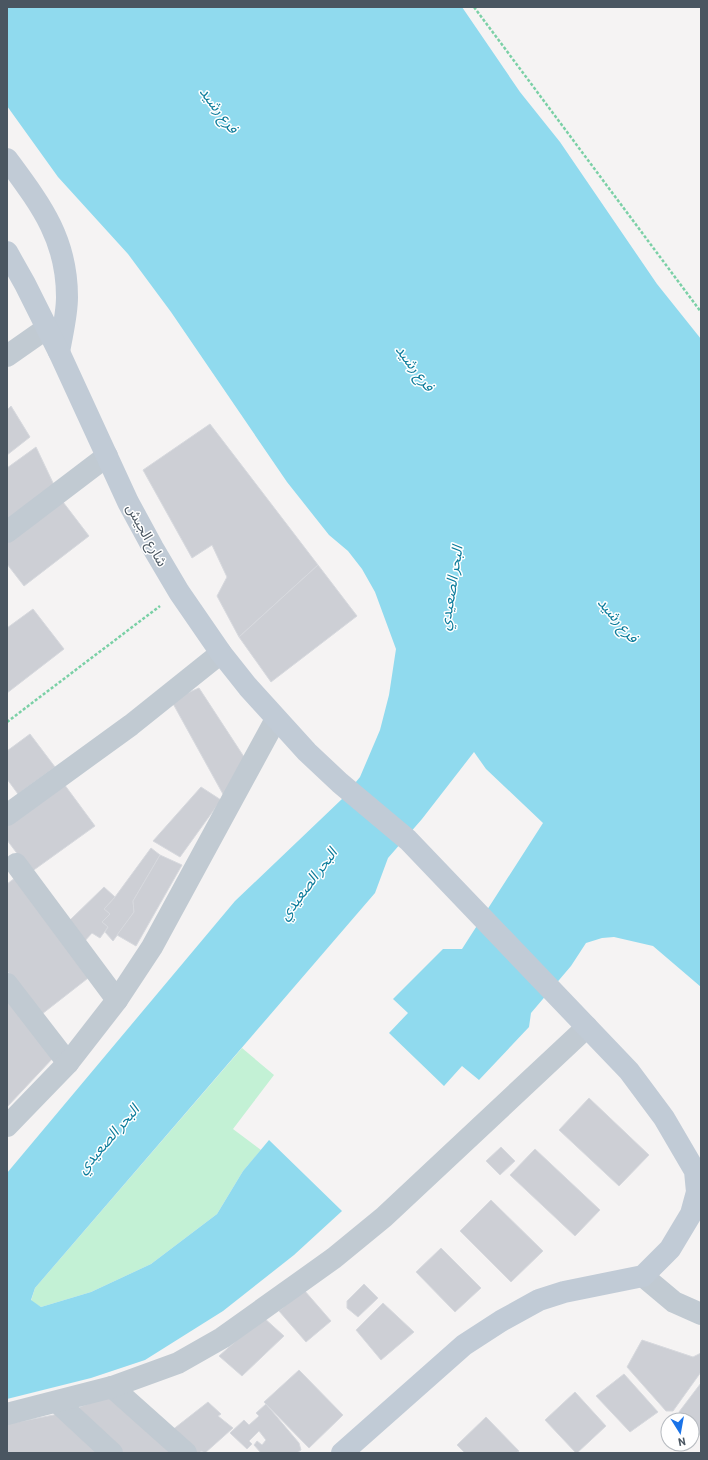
<svg xmlns="http://www.w3.org/2000/svg" width="708" height="1460" viewBox="0 0 708 1460" font-family="Barlow,'Noto Sans Arabic',sans-serif">
<style>
.green{fill:#c3f1d5}
.water{fill:#90daee}
.building{fill:#cdcfd5;stroke:#d7d9de}
.lines{fill:none;stroke-linecap:round;stroke-linejoin:round}
.path{stroke:#7ad0a6;stroke-width:2.5;stroke-dasharray:3 2;stroke-linecap:butt}
.street{stroke:#c1cad2;stroke-width:22}
.secondary{stroke:#c1cbd6;stroke-width:22}
.labels{text-anchor:middle;stroke-width:3;stroke-linejoin:round;paint-order:stroke}
.street-label{font-size:14px;fill:#4a5661;stroke:#fff}
.water-label{font-size:15px;font-style:italic;fill:#0c7c9b;stroke:#fff}
</style>
<rect width="100%" height="100%" fill="#f5f3f3"/>
<polygon class="green" points="242,1048 274,1075 233,1129 261,1150 243,1171 217,1214 151,1264 91,1292 41,1307 31,1301 35,1288"/>
<polygon class="water" points="7,7 462,7 520,92 560,142 657,284 701,339 701,987 653,946 614,937 602,938 586,943 571,966 531,1013 529,1027 479,1080 462,1066 444,1086 389,1033 408,1013 393,999 443,949 462,949 543,823 486,769 474,752 422,819 388,858 375,893 35,1288 31,1300 41,1307 91,1292 151,1264 217,1214 243,1171 269,1140 342,1211 294,1255 223,1311 145,1360 91,1378 7,1399 7,1173 235,901 342,799 360,777 380,730 389,695 396,649 375,592 362,569 348,551 329,535 287,482 171,312 128,254 58,177 7,106"/>
<g class="building">
<polygon points="11,406 30,437 7,455 7,410"/>
<polygon points="210,424 318,565 239,637 217,596 227,577 212,545 192,558 143,470"/>
<polygon points="36,447 54,485 7,520 7,468"/>
<polygon points="60,498 89,536 24,586 7,564 7,539"/>
<polygon points="318,565 357,616 271,682 239,637"/>
<polygon points="33,609 64,649 7,693 7,628"/>
<polygon points="199,688 248,763 224,796 171,700"/>
<polygon points="30,734 55,767 18,794 7,779 7,751"/>
<polygon points="64,784 95,826 31,872 7,840 7,825"/>
<polygon points="201,787 221,800 180,857 153,841"/>
<polygon points="151,848 160,855 133,901 134,912 113,941 105,932 108,927 102,922 110,914 104,909 115,897"/>
<polygon points="160,855 182,865 136,946 117,935 134,912 133,901"/>
<polygon points="15,878 92,975 42,1014 7,971 7,884"/>
<polygon points="104,887 115,897 104,909 110,914 102,922 108,927 100,938 92,933 83,943 68,922"/>
<polygon points="7,993 53,1058 7,1107"/>
<polygon points="589,1098 649,1155 619,1186 559,1130"/>
<polygon points="501,1147 515,1161 500,1175 486,1161"/>
<polygon points="535,1149 600,1210 575,1236 510,1175"/>
<polygon points="491,1200 543,1251 511,1282 460,1231"/>
<polygon points="441,1248 481,1288 455,1312 416,1272"/>
<polygon points="364,1284 378,1298 358,1317 347,1308 347,1301"/>
<polygon points="304,1290 331,1321 306,1342 279,1311"/>
<polygon points="383,1303 414,1332 381,1360 356,1330"/>
<polygon points="263,1317 284,1336 242,1376 219,1356"/>
<polygon points="642,1340 693,1357 701,1353 701,1372 673,1411 666,1411 627,1367"/>
<polygon points="299,1370 343,1415 309,1448 264,1402"/>
<polygon points="624,1374 658,1412 630,1432 596,1396"/>
<polygon points="701,1383 701,1436 692,1430 692,1420 684,1420 679,1412"/>
<polygon points="575,1392 606,1426 577,1453 576,1453 545,1420"/>
<polygon points="112,1394 176,1453 116,1453 70,1411"/>
<polygon points="208,1402 221,1414 218,1416 233,1428 205,1453 201,1451 200,1453 197,1453 171,1431"/>
<polygon points="266,1404 299,1443 301,1450 298,1452 296,1453 261,1453 254,1445 257,1441 262,1445 266,1440 259,1431 249,1441 252,1444 247,1449 230,1433 244,1420 249,1425 259,1416 256,1413"/>
<polygon points="64,1413 105,1453 7,1453 7,1424"/>
<polygon points="486,1417 519,1451 516,1453 465,1453 457,1445"/>
</g>
<g class="lines">
<g class="path">
<polyline points="474,7 701,312"/>
<polyline points="7,722 160,606"/>
</g>
<g class="street">
<polyline points="7,356 47,328"/>
<polyline points="7,532 107,456"/>
<polyline points="7,815 131,725 221,653"/>
<polyline points="16,864 117,1000"/>
<polyline points="7,984 68,1063"/>
<polyline points="7,1126 68,1063 117,1000 152,947 276,719"/>
<polyline points="643,1276 674,1302 701,1314"/>
<polyline points="112,1387 186,1453"/>
<polyline points="57,1402 112,1453"/>
<polyline points="7,1414 112,1387 178,1363 222,1338 334,1258 384,1217 587,1027"/>
</g>
<g class="secondary">
<path d="M7 159C40 204 67 238 67 297 67 315 62 334 59 352"/>
<polyline points="7,252 25,284 59,352 128,502 153,548 179,592 221,653 248,687 307,752 340,783 408,840 629,1071 664,1118 695,1171 697,1192 691,1214 670,1249 643,1276 564,1292 539,1300 501,1321 464,1345 342,1453"/>
</g>
</g>
<g class="labels">
<g class="street-label">
<text transform="translate(147 535) rotate(61)" y="5">شارع الجيش</text>
</g>
<g class="water-label">
<text transform="translate(219 110) rotate(53)" y="5">فرع رشيد</text>
<text transform="translate(415 368) rotate(53)" y="5">فرع رشيد</text>
<text transform="translate(451 588) rotate(-81)" y="5">البحر الصعيدي</text>
<text transform="translate(618 620) rotate(50)" y="5">فرع رشيد</text>
<text transform="translate(308 884) rotate(-53)" y="5">البحر الصعيدي</text>
<text transform="translate(108 1139) rotate(-49)" y="5">البحر الصعيدي</text>
</g>
</g>
<rect width="708" height="1460" fill="none" stroke="#4a5661" stroke-width="16"/>
<g transform="translate(680 1432) rotate(169)"><circle r="19" fill="#ffffff" stroke="#b7bbc0"/>
<path d="M0-3L7 15L0 10L-7 15Z" fill="#1a73e8"/>
<text y="-6" font-size="11" font-weight="bold" text-anchor="middle" fill="#4a5661">N</text>
</g>
</svg>
